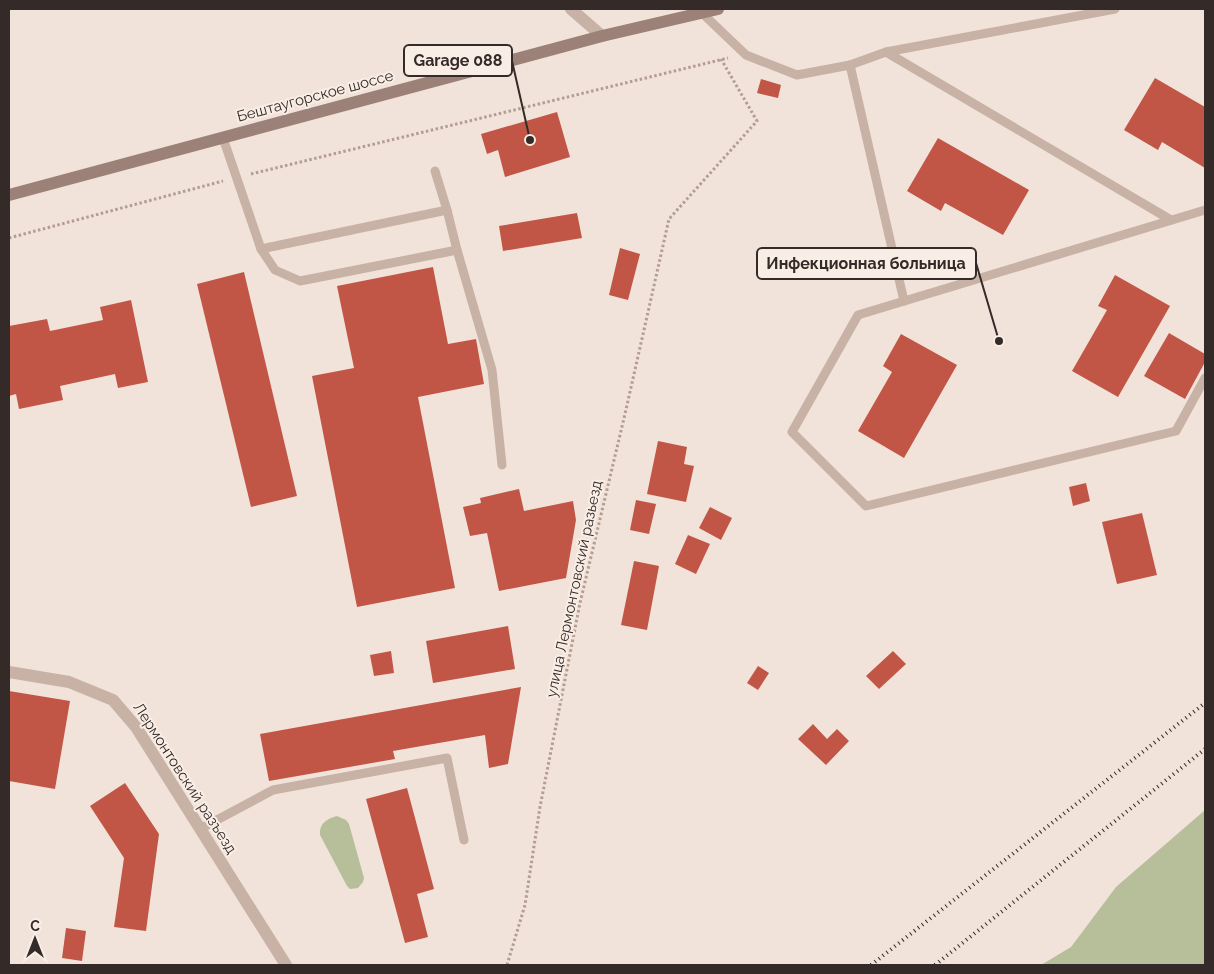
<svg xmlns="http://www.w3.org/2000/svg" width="1214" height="974" viewBox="0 0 1214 974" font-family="Raleway,sans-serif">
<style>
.green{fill:#b7bf9a}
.building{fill:#c25646}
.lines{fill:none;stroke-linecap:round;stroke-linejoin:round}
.path{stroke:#b49c90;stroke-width:3;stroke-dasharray:2.5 2.5;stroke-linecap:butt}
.service{stroke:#c8b2a6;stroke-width:9}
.minor{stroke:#c8b2a6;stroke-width:12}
.secondary{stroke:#9c8178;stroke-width:12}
.rail{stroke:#342a27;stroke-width:4;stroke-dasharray:1 4;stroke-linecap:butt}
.labels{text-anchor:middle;stroke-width:4;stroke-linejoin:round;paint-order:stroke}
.street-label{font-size:15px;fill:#342a27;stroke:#f9eee6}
.leader{fill:none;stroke:#342a27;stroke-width:2}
.callout-dot{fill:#342a27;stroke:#f9eee6;stroke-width:2}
.callout{fill:#f9eee6;stroke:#342a27;stroke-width:2}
.callout-label{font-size:16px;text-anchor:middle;font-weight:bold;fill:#342a27}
</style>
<rect width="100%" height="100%" fill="#f1e3da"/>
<g class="green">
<polygon points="1205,810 1205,965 1041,965 1071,947 1116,887"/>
<path d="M337 816 346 820 349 824 364 878 363 882 358 888 350 889 347 886 320 835C319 823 327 819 337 816Z"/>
</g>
<g class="building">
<polygon points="1155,78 1205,107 1205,168 1162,142 1158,150 1124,130"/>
<polygon points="761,79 781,85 778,98 757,93"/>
<polygon points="557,112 570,157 505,177 498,150 487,154 481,134"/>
<polygon points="938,138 1029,190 1003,235 945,203 941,211 907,191"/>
<polygon points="577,213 582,238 503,251 499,226"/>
<polygon points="620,248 640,254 628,300 609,295"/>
<polygon points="433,267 448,344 476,339 484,384 418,397 455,588 357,607 312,376 354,368 337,286"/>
<polygon points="244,272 297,496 251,507 197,284"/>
<polygon points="1115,275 1170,306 1118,397 1072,371 1107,310 1098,306"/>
<polygon points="131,300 148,382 118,388 115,374 60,386 63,400 19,409 16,394 9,396 9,326 47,319 50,331 103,320 100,307"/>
<polygon points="1169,333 1205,354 1205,362 1185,399 1144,376"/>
<polygon points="901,334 957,365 904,458 858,431 892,372 883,366"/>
<polygon points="658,441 687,447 684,464 694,466 686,502 647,494"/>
<polygon points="1086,483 1090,501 1073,506 1069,487"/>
<polygon points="519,489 524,511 573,501 576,520 566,578 499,591 487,533 470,536 463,507 481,503 480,498"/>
<polygon points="636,500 656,504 649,534 630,530"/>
<polygon points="710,507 732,518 721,540 699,528"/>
<polygon points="1142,513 1157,575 1117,584 1102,522"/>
<polygon points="688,535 710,544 696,574 675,564"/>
<polygon points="634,561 659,566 647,630 621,625"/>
<polygon points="508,626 515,669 433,683 426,641"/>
<polygon points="391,651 394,673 374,676 370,655"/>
<polygon points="893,651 906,664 879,689 866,676"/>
<polygon points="758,666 769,673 758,690 747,683"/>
<polygon points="521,687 508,764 489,768 485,735 393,751 395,759 269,781 260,734"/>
<polygon points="9,691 70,701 55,789 9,781"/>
<polygon points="813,724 827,739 837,729 849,741 826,765 798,739"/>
<polygon points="125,783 159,834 146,931 114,927 124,858 90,806"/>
<polygon points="407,788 434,889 417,894 428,937 405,943 366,799"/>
<polygon points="66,928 86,931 82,961 62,958"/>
</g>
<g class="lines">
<g class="path">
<polyline points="251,174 728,58"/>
<polyline points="9,238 223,181"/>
<polyline points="507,965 525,905 540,807 580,603 625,414 669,219 757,121 721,59"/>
</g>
<g class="service">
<polyline points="702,13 746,55 797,75 850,65 886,52 1115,9"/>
<polyline points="886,52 1171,220"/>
<polyline points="850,65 904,301"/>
<polyline points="223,138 261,249 447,210 435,171"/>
<polyline points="1205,210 858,315 792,432 866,506 1176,431 1205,378"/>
<polyline points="261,249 275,270 300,281 457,250 447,210"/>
<polyline points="457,250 492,370 502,465"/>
<polyline points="200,829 273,790 447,758 464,840"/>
</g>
<g class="minor">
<polyline points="571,9 602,36"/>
<polyline points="9,672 69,682 113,700 136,727 286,965"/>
</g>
<polyline class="secondary" points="9,195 602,36 718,9"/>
<g class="rail">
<polyline points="871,965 1205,703"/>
<polyline points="935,965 1205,749"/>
</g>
</g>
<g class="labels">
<g class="street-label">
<text transform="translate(315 96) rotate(-15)" y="5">Бештаугорское шоссе</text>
<text transform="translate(574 589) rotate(-78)" y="5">улица Лермонтовский разьезд</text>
<text transform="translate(185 778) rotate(57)" y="5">Лермонтовский разъезд</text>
</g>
</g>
<path class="leader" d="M530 140L512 61M999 341L976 263"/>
<g class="callout-dot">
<circle cx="530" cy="140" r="5"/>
<circle cx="999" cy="341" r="5"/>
</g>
<g class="callout">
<rect x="404" y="45" width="108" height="31" rx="5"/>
<rect x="757" y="248" width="219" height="31" rx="5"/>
</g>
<g class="callout-label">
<text x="458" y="66">Garage 088</text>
<text x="866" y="269">Инфекционная больница</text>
</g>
<rect width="1214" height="974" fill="none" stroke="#342a27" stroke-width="20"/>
<g transform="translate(35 939)" stroke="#f9eee6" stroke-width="4" paint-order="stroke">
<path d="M0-4L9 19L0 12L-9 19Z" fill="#342a27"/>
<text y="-8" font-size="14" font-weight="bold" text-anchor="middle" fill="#342a27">С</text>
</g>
</svg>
